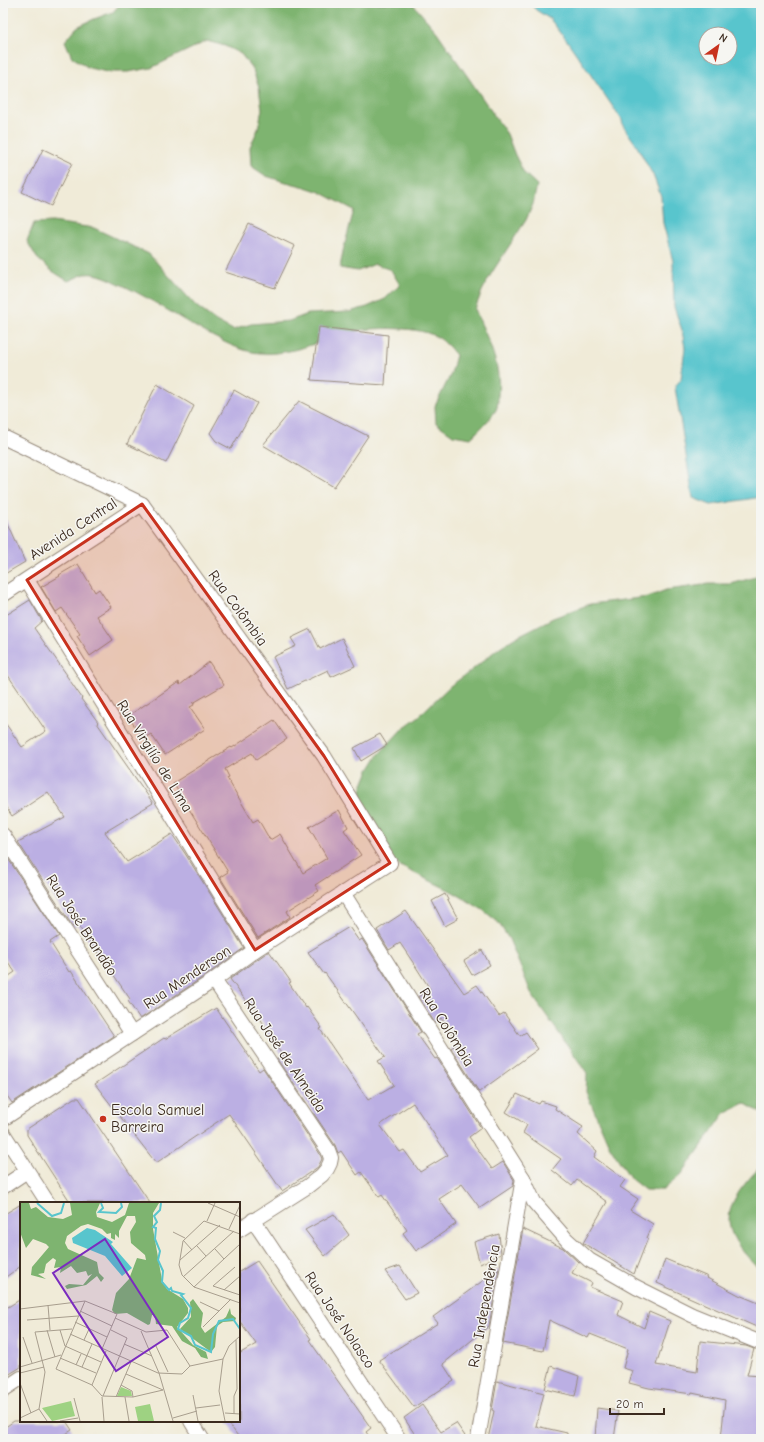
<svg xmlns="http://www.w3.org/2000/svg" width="764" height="1442" viewBox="0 0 764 1442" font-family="'Comic Neue',sans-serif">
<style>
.forest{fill:#7eb470;stroke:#5c6f47}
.water{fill:#58c5cd;stroke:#4a7876;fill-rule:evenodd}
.building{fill:#bbafe3;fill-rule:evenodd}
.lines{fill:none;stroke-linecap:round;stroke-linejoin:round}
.minor-casing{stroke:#968a7b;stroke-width:16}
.minor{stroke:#fff;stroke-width:14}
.marked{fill:#c8321e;fill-opacity:0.2;stroke:#c8321e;stroke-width:3;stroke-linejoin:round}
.poi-dot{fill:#c8321e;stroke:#f6f6f2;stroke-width:1.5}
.labels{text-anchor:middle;stroke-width:3;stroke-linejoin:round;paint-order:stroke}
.street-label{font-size:15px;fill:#3b2a1e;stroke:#f6f6f2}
.poi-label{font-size:15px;fill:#3b2a1e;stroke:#f6f6f2;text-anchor:start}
.inset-river{fill:none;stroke:#58c5cd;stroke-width:2}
.inset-road{fill:none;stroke:#a89e8e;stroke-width:1}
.view{fill:#7b2cbf;fill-opacity:0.15;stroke:#7b2cbf;stroke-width:2}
.inset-edge{fill:none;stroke:#3b2a1e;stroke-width:2}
</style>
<rect width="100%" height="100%" fill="#f6f6f2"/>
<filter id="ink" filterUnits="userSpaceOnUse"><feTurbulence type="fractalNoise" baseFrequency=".025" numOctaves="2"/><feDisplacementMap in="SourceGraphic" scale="8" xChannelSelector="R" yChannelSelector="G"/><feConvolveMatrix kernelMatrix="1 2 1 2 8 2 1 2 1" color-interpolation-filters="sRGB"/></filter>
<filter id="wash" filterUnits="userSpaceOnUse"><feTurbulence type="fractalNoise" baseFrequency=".012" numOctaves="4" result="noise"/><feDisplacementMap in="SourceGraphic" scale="16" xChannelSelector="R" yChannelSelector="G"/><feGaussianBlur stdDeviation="0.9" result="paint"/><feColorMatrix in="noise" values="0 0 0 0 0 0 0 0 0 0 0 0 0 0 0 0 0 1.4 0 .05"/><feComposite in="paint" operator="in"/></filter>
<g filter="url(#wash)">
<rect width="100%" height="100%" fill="#f0ebd8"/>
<g class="forest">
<path d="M121 3H412L437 32 483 99 507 134 515 155 524 173 537 185 533 204 526 220 491 274 482 291 475 309C486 337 502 363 498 395 498 400 498 406 496 410 489 421 480 429 471 438L453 435 436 423 435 406 451 374 456 355C453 352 450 347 446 344 437 333 418 330 404 329 385 328 366 328 347 333 319 341 290 356 260 353 244 352 228 344 214 337 183 321 154 300 122 285 111 280 98 272 85 274 80 275 74 279 68 281L52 271 37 258 27 241 34 223 53 222 94 228 149 254 196 306 216 321 233 330 251 324 289 321 308 314 349 312 367 307 385 299 400 285 391 270 375 264 358 271 340 268 343 251 354 210 320 192 302 186 282 181 266 176 251 166 250 147 258 129 262 109 259 88 253 70 241 54 225 46 207 41 151 68 128 72H107L89 68 72 57 65 41 77 27 94 19 113 12Z"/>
<polygon points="761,573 761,1113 744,1103 725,1113 681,1175 663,1190 645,1190 631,1179 609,1145 586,1092 587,1073 532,995 509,939 498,922 483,910 453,892 402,867 387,858 362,807 361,790 369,770 379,754 403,728 418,717 450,686 467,674 500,647 516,637 553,618 590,604 648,597 666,590 689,587 709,584 731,584 752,578"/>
<path d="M761 1166V1270C716 1229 721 1207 761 1166Z"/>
</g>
<path class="water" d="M529 3H761V497L711 505 693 498 675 387 681 379 685 348 682 330 674 307 673 261 663 223 661 196 653 175 635 143 623 126 622 120 568 42 550 19 536 10ZM706 34H730V58H706Z"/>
<g id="blocks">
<g class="building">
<polygon points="43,149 72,163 51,206 22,192"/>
<polygon points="249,224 295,246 275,288 225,272"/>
<polygon points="319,327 388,335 385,385 311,380"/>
<polygon points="157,384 194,406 166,463 127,444"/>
<polygon points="234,390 257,403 231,449 216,441 210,433"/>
<polygon points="299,401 368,436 334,487 263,445"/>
<polygon points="3,513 25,562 3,575"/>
<polygon points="78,564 95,592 99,589 111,607 97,616 113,640 90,656 77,636 80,634 62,608 56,612 41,587 60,576 59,575"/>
<polygon points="30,600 42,621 34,628 67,675 66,675 82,698 81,699 98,722 97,723 153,803 105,832 127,862 172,834 186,855 244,948 209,973 140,1019 128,1001 130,999 96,949 95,950 77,924 73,927 18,842 65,817 48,792 12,816 3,803 3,720 22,747 46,731 3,668 3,617"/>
<polygon points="310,629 320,649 342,638 355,666 331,677 328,670 288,689 273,657 296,646 291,638"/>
<polygon points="209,662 224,685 193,703 194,705 190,707 205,729 165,755 151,734 143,739 128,716 179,682 180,685"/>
<polygon points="274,720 287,739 256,760 252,753 225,769 229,777 227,778 253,822 258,819 270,840 280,834 303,873 327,858 309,827 339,810 348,827 344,830 361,855 315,885 319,891 287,911 290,917 258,938 220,877 228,872 173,783 231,747 232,748"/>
<polygon points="380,734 387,745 361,761 354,748"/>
<polygon points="3,851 59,936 50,942 69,972 71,971 114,1036 12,1103 3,1090 3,980 15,972 3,955"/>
<polygon points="445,894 458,919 445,926 432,901"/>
<polygon points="406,911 464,993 477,985 499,1016 504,1013 520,1036 526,1032 538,1049 479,1092 451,1048 459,1043 441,1018 435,1023 418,997 430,989 416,967 400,943 389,950 377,930"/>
<path d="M349 927 359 941 362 939 421 1032 417 1034 435 1059 437 1058 481 1128 469 1137 492 1169 503 1162 514 1180 513 1186 480 1208 462 1184 439 1199 456 1224 416 1251 403 1233 407 1230 382 1195 379 1197 361 1172 357 1175 341 1151 338 1153 335 1145 277 1059 283 1056 266 1032 268 1031 253 1007 251 1008 230 979 269 951 291 982 289 983 306 1008 307 1007 322 1028 320 1029 368 1100 394 1085 378 1061 385 1057 325 973 324 974 308 952ZM413 1103 448 1155 420 1172 404 1150 400 1152 380 1125Z"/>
<polygon points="482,950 490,965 472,975 464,961"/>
<polygon points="216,1008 259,1071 263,1068 320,1154 322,1159 318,1167 282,1191 229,1114 156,1163 95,1084 164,1038 165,1039"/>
<polygon points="517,1094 539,1104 541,1101 556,1106 555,1109 583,1127 578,1134 597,1151 594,1157 625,1180 620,1187 638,1199 630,1210 653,1224 647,1238 648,1238 634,1274 583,1243 607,1202 577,1180 572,1186 552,1170 561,1159 523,1133 527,1125 506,1112"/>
<polygon points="74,1098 79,1098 150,1203 71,1203 27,1135 27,1129"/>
<polygon points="21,1204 21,1266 3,1279 3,1215"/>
<polygon points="334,1214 349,1235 325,1256 305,1230"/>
<polygon points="523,1229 563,1248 578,1262 572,1273 592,1283 590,1287 623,1301 618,1315 644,1328 649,1312 670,1321 656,1365 697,1372 700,1341 746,1346 754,1349 747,1375 761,1376 761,1439 721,1439 725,1400 692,1393 692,1394 649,1388 629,1383 633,1371 623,1368 628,1349 590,1334 588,1338 549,1320 543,1351 503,1343"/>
<polygon points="499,1234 501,1254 480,1264 474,1242"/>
<polygon points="665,1259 708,1277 707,1278 739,1295 761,1304 761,1329 657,1283"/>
<polygon points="257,1261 311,1339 309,1340 371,1428 366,1432 371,1439 240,1439 227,1421 239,1421 239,1354 256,1344 239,1320 239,1272"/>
<polygon points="400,1266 417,1293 405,1299 385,1271"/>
<polygon points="499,1269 489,1326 443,1364 454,1381 414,1407 379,1360 438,1323 433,1317"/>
<polygon points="21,1299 21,1367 3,1378 3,1310"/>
<polygon points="551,1366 579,1376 575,1396 545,1389"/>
<polygon points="497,1381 544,1393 536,1426 567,1433 567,1439 488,1439 494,1411 492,1410"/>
<polygon points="422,1405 441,1432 456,1423 467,1439 418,1439 404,1418"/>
<polygon points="597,1408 618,1411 614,1439 595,1439"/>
<polygon points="14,1421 66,1421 72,1430 58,1439 11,1439 4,1428"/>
</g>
</g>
</g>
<g filter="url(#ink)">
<use href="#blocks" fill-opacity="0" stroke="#968a7b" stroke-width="1"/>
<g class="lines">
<g class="minor-casing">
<g id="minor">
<polyline points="3,437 142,504 324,756 390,863 255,950 214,980 3,1119"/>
<polyline points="27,580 255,950"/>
<polyline points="3,595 142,504"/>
<polyline points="3,835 132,1034"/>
<polyline points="343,893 523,1178 534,1202 567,1240 589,1260 636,1287 692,1315 761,1343"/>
<polyline points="214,980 328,1150 331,1158 330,1163 327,1169 322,1175 308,1186 239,1230"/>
<polyline points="3,1133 48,1203"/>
<polyline points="3,1187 27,1171"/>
<polyline points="253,1220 399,1439"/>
<polyline points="3,1390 21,1378"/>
<polyline points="191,1421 202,1439"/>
<polyline points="478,1439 523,1178"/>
</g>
</g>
<use href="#minor" class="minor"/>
</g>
</g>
<path class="marked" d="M142 504 324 756 390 863 255 950 27 580Z"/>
<circle class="poi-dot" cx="103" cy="1119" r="4"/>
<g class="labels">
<g class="street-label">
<text transform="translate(73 529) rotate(-33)" y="5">Avenida Central</text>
<text transform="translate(238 608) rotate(54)" y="5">Rua Colômbia</text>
<text transform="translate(155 756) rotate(58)" y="5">Rua Virgilío de Lima</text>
<text transform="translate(82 925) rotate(57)" y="5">Rua José Brandão</text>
<text transform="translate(187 977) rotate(-34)" y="5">Rua Menderson</text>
<text transform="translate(447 1027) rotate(58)" y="5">Rua Colômbia</text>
<text transform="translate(285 1055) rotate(56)" y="5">Rua José de Almeida</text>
<text transform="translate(484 1306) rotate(-80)" y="5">Rua Independência</text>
<text transform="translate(340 1320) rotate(56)" y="5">Rua José Nolasco</text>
</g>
<g class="poi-label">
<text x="111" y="1115">Escola Samuel<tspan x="111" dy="17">Barreira</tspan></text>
</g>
</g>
<g transform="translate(20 1202)">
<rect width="220" height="220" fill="#f0ebd8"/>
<path d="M101 185 111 189 112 194H97ZM51 199 55 214 32 219 22 206ZM130 202 134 219H118L115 205Z" fill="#9ed282"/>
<path d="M1 1H9L11 7 16 5 28 15 43 17 52 13 50 1H80L76 10 77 15 92 20 105 13 109 1H139L133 11V27L142 78 147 87 163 97 168 106V111L157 125 173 143 186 150 188 157 181 155 175 146 162 139 152 124 136 122 135 113H132L130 122 128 123 107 111 95 112 92 108 96 91 109 77 117 56 126 58 125 53 111 41 110 30 116 20 115 14H107L99 29V36L95 32V38L91 36V31L87 32 82 27 68 22 61 24 47 34 45 41 48 47 77 60 79 71 84 76 81 80 77 74 66 83 47 87 45 84 49 82 63 83 72 72 68 74 66 69 57 71 51 64 40 71 41 65 34 66 36 58 33 56 26 62 24 71 18 72 26 77 11 73 12 65 29 45 26 42 13 37 6 46 0 30ZM173 97 183 111 181 125 185 131 206 115 210 106 211 112 216 116 215 119 203 120 197 124 195 145 191 150 160 127 171 115 170 100Z" fill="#7eb470"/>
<path d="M67 26 75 28 93 40 91 42 112 66 102 74 85 54 53 41 52 36Z" fill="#58c5cd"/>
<path class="inset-river" d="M17 1 32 14 41 11 44 1M81 1 83 6 79 10 96 11 102 5 101 1M141 1 140 8 134 14 137 20 133 25 136 26 135 37 140 49 138 58 143 69 142 80 149 88 151 86 152 89 163 92 161 93 171 106 168 116 160 121 158 127 171 134 175 143 191 150 193 132 199 119 213 117 220 127"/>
<path class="inset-road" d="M188 1 220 15M187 19 195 1M209 27 220 3M153 30 165 36M220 32 184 19 163 39 159 63 162 73 174 85 220 101M163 38 172 48M177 44 186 54M195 47 204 57M160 58 200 23M215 65 193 84 220 93M163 75 214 29M174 85 220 42M204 88 220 74M180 100 199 109M28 103 30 128M0 107 65 99 97 112 82 147M60 109 92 124M95 116 126 130 147 128 170 164M7 118 58 114M55 120 87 135M183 125 211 97M27 128 35 155M40 128 45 144 81 160M121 129 139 171 153 219M50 132 138 171 162 172 170 164 203 157M3 135 12 161M64 138 69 127M104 142 132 154M136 144 148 170M40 156 76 171M56 163 61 152M0 165 41 153M62 165 72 142M36 167 65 99M36 167 72 183 82 194M0 171 24 165M106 172 143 188M0 181 11 211M72 183 86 149M101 183 112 189 113 195M173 193 178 219M82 194 113 195 143 188M83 194 107 136 91 128M82 195 84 219M96 195 111 160M105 195 109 219M54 196 60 219M176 206 200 203M19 207 25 170 15 130 52 127M19 207 27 219M205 211 220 212M214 212V194L217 187 216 138M0 216 19 207M153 216 177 209M40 219 58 216M205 219 199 189 203 157 209 144 220 134"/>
<path class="view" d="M85 37 148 135 96 169 33 71Z"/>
<rect width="220" height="220" class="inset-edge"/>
</g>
<rect width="764" height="1442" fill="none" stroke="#f6f6f2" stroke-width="16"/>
<g transform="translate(718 46) rotate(33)"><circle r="19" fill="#f6f6f2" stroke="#aba49d"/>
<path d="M0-3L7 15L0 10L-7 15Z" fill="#c8321e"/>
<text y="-6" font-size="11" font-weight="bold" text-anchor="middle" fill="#3b2a1e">N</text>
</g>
<path d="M610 1408v6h54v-6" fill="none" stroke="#3b2a1e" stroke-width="2"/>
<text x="616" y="1408" font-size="12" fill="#3b2a1e" stroke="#f6f6f2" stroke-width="3" paint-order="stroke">20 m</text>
</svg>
